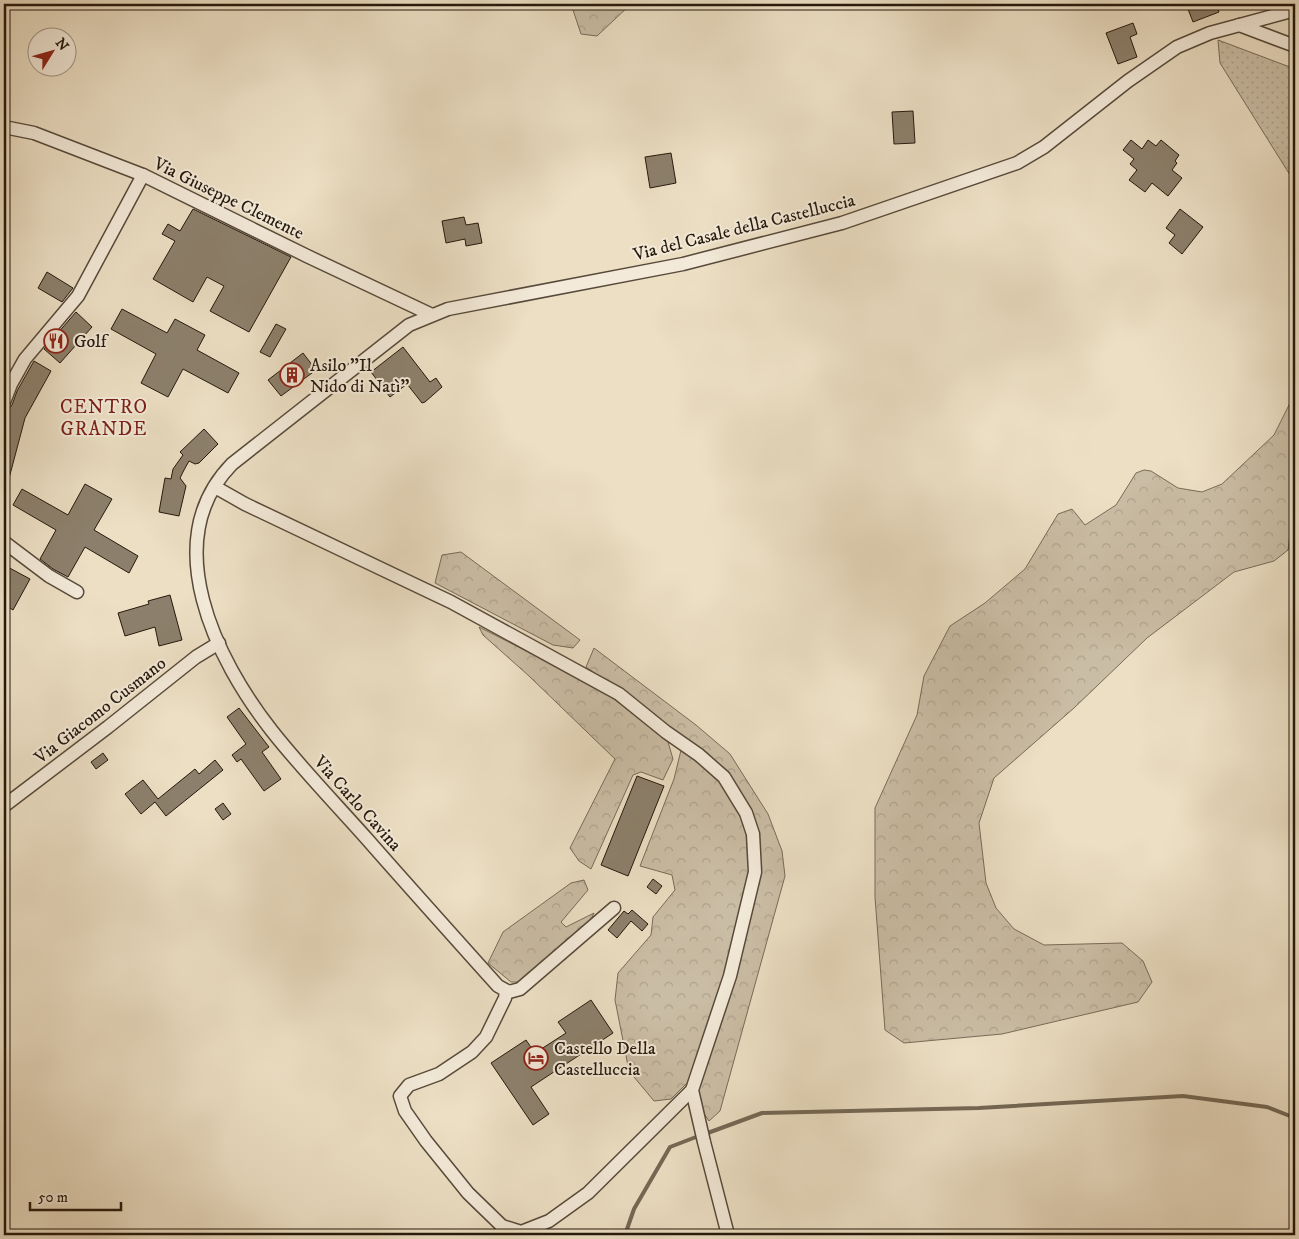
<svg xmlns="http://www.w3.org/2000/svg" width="1299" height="1239" viewBox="0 0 1299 1239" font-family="'IM FELL DW Pica',serif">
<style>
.grass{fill:url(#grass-dots);stroke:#786b58}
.forest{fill:url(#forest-crowns);stroke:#786b58}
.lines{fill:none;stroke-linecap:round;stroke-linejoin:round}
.stream{stroke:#746855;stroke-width:4}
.building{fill:#8c806c;stroke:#25190c}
.minor-casing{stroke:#574a3a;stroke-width:15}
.minor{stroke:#f3ead9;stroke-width:12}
.labels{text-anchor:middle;stroke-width:4;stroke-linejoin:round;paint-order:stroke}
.street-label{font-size:18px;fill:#25190c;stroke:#f3ead9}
.poi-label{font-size:18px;fill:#25190c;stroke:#f3ead9;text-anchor:start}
.neighbourhood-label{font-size:19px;letter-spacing:1px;fill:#7a1f14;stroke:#f3ead9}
</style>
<defs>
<pattern id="grass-dots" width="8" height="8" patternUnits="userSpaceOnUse" patternTransform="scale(1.25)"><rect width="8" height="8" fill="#cabda5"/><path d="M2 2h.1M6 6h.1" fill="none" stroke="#ada28d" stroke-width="1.8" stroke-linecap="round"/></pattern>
<pattern id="forest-crowns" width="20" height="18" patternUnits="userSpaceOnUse" patternTransform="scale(1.25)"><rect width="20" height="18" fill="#cabda5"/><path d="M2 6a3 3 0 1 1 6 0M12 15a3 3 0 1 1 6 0" fill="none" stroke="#ada28d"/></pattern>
</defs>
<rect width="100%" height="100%" fill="#ecdfc4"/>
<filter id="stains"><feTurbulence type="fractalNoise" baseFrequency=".004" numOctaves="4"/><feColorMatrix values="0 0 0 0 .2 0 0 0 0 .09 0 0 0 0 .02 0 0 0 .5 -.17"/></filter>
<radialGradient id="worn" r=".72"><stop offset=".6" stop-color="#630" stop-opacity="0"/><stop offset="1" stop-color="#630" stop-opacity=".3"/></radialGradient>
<g class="grass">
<polygon points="1218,40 1295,69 1295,183 1220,63"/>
<polygon points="1295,519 1295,544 1288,550 1291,525"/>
</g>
<g class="forest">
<polygon points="571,4 631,4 597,36 581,34"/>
<polygon points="1295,393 1295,519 1291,525 1288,550 1274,561 1234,572 1147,638 1074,708 994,778 979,823 986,883 996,908 1014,929 1044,945 1122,943 1143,961 1152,982 1138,1002 1002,1034 904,1043 885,1030 875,897 875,808 917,715 924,676 950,626 985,603 1025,569 1058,514 1072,509 1085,525 1116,505 1136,473 1144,470 1151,471 1178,488 1202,492 1222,484 1274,435"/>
<polygon points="461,552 580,640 573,648 553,645 435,583 442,555"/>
<polygon points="479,627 600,688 668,742 673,759 663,780 641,772 633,775 591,869 579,861 570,848 615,759 529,676 483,635"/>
<polygon points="594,648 696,725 730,754 768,814 782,851 785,876 720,1111 709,1121 698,1105 695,1084 686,1084 671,1099 654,1101 629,1071 615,1000 618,973 651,935 653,917 675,890 672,875 640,866 674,779 682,746 670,728 586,667"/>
<polygon points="584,880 588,890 561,922 566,927 594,913 590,922 519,982 511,982 488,963 503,932 571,883"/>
</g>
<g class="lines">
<g class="stream">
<polyline points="705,1134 762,1113 979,1108 1183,1096 1267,1107 1295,1118"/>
<polyline points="625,1235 634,1209 670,1147 696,1137"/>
</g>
</g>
<g class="building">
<polygon points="1186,4 1216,4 1219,12 1193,22"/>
<polygon points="1133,23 1137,34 1130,37 1137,57 1118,64 1106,33"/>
<polygon points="913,111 915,143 894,144 892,112"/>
<polygon points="1131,140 1142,149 1148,140 1156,146 1161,140 1179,155 1175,161 1177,163 1172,170 1182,178 1168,196 1152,183 1145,192 1129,180 1137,170 1130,164 1134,159 1123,150"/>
<polygon points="671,153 676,183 650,188 645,157"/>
<polygon points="193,209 291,257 249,332 210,311 224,286 207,277 193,302 153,279 175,241 162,234 168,224 180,231"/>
<polygon points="1180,209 1203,227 1182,254 1169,243 1175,235 1166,228"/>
<polygon points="464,217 466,225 478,223 482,243 466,246 465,239 446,243 442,221"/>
<polygon points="47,272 73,288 62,302 38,288"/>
<polygon points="122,309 167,333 175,319 205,335 197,350 239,373 228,393 183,369 168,397 141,383 156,354 111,329"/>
<polygon points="76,312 92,327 60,363 44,349"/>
<polygon points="276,324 286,329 270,357 260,352"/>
<polygon points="403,347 430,382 436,378 442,387 425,402 422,403 407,384 390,397 371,372"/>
<polygon points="303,353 316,370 281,396 268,380"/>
<polygon points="34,361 51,371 25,418 7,486 4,486 4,415 12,405 17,391"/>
<polygon points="204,429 218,444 199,463 195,464 189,461 184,470 180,478 186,486 179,516 159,512 165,478 171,479 173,469 183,455 180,452"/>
<polygon points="85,484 112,499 94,530 138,556 129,573 85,547 68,577 53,569 40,559 56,530 13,505 22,489 68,515"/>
<polygon points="4,565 30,579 13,610 4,604"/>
<polygon points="170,595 182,640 159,646 155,627 125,636 118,613 149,604 148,601"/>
<polygon points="239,708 269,747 262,752 281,779 264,791 241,759 237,762 232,755 246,744 227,717"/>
<polygon points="103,753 108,760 96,769 91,762"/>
<polygon points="215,760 223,770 166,816 155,802 141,814 125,794 143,780 158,799 195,769 199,774"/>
<polygon points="637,776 664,786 628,876 601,865"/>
<polygon points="223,803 231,814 223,820 215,809"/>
<polygon points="653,879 662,886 656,894 647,887"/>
<polygon points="632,910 648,924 642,931 631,921 617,938 608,930 624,911 628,914"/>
<polygon points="591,1000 613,1033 531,1087 549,1114 533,1125 491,1063 526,1040 535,1053 566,1033 558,1022"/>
</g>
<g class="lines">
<g class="minor-casing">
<g id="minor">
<polyline points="1239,25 1295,46"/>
<polyline points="4,127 34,133 143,175 307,256 432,315"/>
<polyline points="4,402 11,384 25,359 78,296 143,175"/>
<polyline points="215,487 245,504 451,602 619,694 666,732 699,755 724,777 746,813 753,834 755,872 730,976 692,1090 704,1142 728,1235"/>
<polyline points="4,542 49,576 77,592"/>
<polyline points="4,806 108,727 196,657 219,643"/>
<path d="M614 908 520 989 509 992 498 986C454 937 410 888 367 839 335 803 302 769 272 731 216 660 157 541 232 464L409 325 448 309 683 264 842 223 1017 163 1044 147 1128 81 1177 47 1210 33 1295 10"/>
<polyline points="506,991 505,998 486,1037 472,1052 439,1074 409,1085 400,1096 405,1111 426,1141 468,1193 502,1226 521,1232 549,1221 588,1193 692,1090"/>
</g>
</g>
<use href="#minor" class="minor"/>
</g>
<defs>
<g id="restaurant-ring" transform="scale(1.25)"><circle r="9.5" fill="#f3ead9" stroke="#8f2418" stroke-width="1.5"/><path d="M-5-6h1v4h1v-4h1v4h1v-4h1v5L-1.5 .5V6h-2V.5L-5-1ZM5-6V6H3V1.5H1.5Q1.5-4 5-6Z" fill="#8f2418"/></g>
<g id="building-ring" transform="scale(1.25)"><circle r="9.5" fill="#f3ead9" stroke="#8f2418" stroke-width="1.5"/><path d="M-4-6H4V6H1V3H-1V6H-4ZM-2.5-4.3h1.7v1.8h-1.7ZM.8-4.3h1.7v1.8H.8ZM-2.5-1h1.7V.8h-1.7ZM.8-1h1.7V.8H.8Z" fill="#8f2418"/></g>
<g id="hotel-ring" transform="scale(1.25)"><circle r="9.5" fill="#f3ead9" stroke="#8f2418" stroke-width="1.5"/><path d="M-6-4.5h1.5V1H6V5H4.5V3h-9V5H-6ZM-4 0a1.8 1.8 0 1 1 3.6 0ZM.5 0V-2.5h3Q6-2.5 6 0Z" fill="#8f2418"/></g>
</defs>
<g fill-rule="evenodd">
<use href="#restaurant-ring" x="56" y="341"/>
<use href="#building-ring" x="292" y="375"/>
<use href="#hotel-ring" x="536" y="1058"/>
</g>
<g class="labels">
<g class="street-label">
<text transform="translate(229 198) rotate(26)" y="6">Via Giuseppe Clemente</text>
<text transform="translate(744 227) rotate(-14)" y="6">Via del Casale della Castelluccia</text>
<text transform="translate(100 710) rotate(-38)" y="6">Via Giacomo Cusmano</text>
<text transform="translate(358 803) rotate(48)" y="6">Via Carlo Cavina</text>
</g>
<g class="poi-label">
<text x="74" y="347">Golf</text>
<text x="310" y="371">Asilo "Il<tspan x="310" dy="21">Nido di Natì"</tspan></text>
<text x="554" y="1054">Castello Della<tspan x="554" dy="21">Castelluccia</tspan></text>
</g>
<g class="neighbourhood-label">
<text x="104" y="413">CENTRO<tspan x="104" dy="22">GRANDE</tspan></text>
</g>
</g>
<rect width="1299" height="1239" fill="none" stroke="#ecdfc4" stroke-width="20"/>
<rect x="5" y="5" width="1289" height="1229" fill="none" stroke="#25190c" stroke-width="2.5"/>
<rect x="10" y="10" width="1279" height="1219" fill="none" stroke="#25190c"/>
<g transform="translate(52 52) rotate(53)"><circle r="24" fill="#f3ead9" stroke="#a19687"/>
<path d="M0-4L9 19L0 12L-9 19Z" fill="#8f2418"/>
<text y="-8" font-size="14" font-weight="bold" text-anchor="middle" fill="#25190c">N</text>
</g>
<path d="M30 1202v8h91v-8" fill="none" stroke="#25190c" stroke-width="2.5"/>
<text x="38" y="1202" font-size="15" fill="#25190c" stroke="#f3ead9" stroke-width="4" paint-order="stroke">50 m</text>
<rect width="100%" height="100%" filter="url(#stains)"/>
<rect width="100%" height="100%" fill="url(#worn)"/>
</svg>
